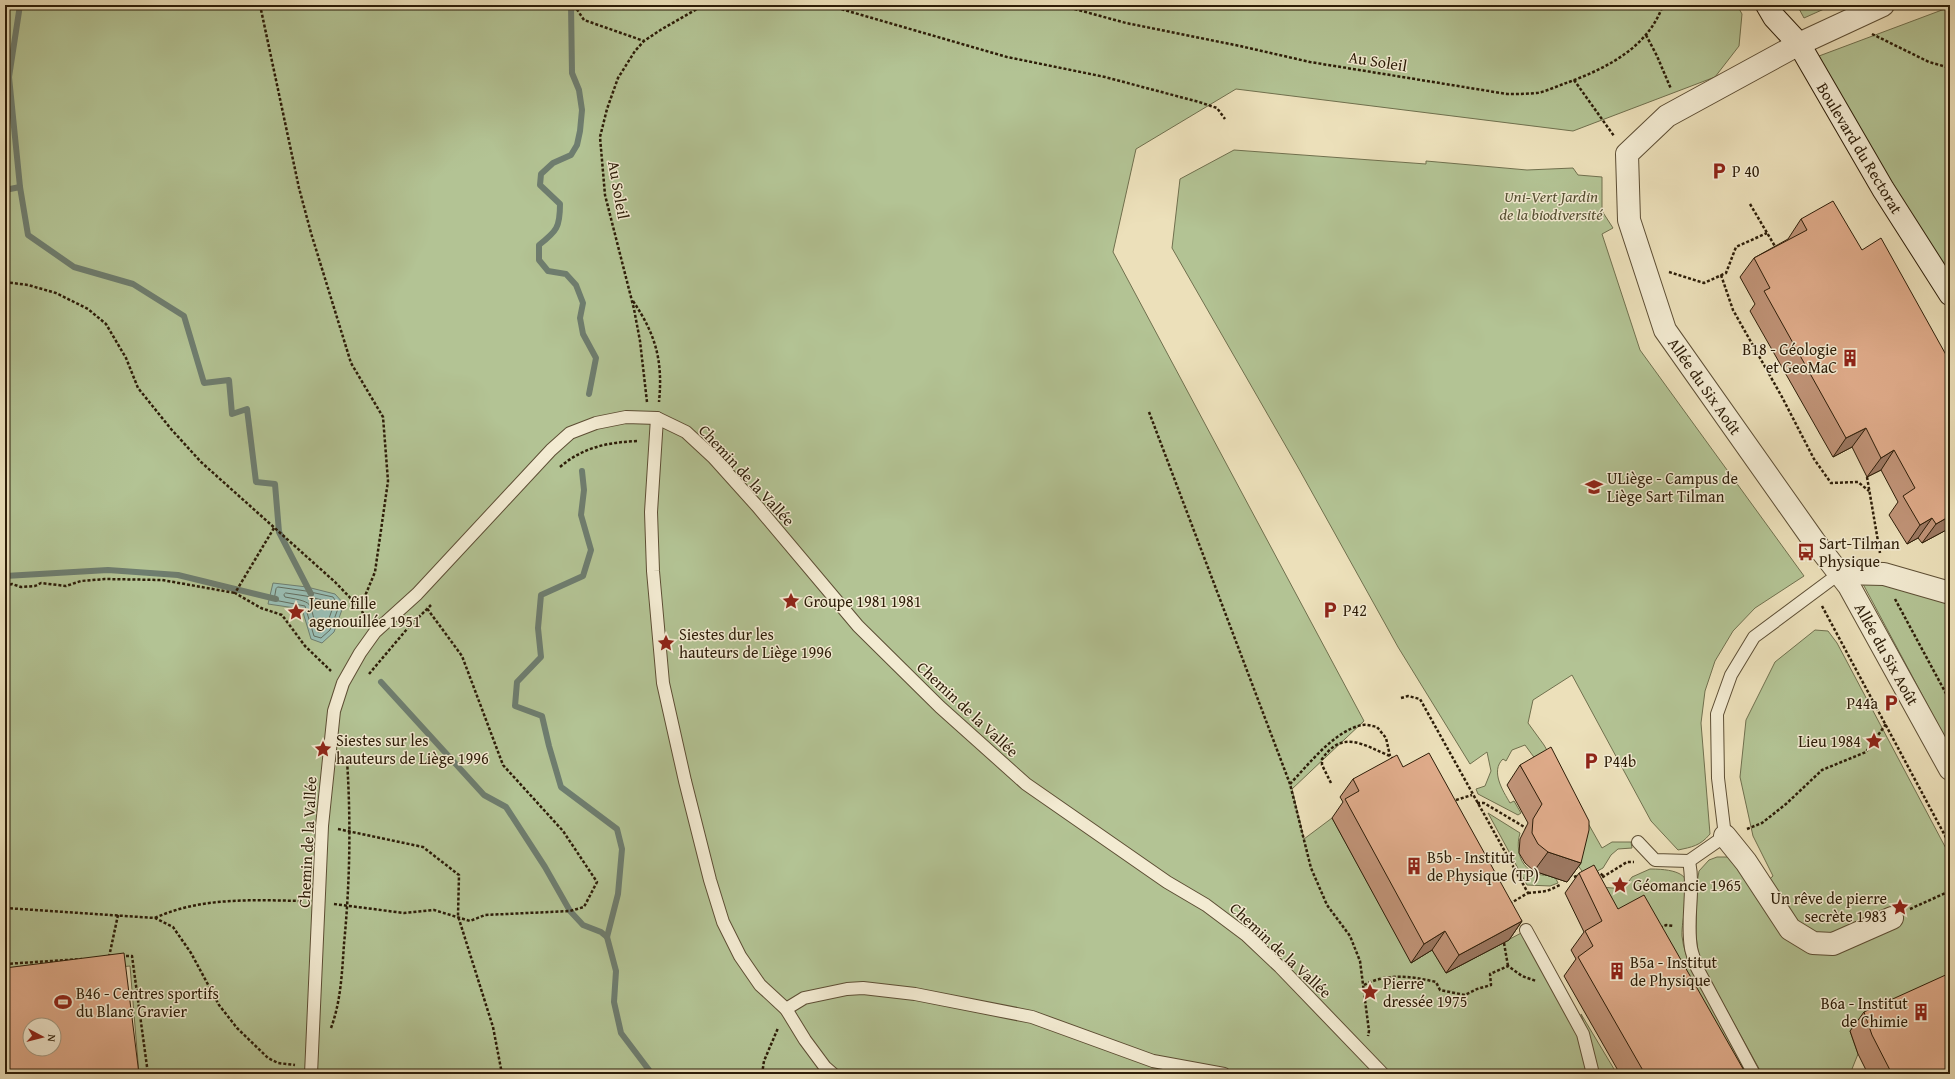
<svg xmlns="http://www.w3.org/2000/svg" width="1955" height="1079" viewBox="0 0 1955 1079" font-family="'Gentium Book Plus',serif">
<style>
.green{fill:#b3c394;stroke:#70704e}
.water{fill:#99bdb3;stroke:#6e7d6f}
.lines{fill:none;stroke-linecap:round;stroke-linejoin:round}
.shore{stroke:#636d5e;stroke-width:1}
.stream{stroke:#6e7d6f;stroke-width:6}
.lane-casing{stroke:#5d4e34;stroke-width:14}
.street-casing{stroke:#5d4e34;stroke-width:24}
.secondary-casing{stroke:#2d1d08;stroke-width:24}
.path{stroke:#2d1d08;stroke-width:2.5;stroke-dasharray:3 2;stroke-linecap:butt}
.lane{stroke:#f3ebd2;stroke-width:12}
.street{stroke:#f3ebd2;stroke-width:22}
.secondary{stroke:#f3ebd2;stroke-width:22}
.wall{fill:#c09377;stroke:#2d1d08}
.shaded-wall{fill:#9c7861;stroke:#2d1d08}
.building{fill:#dfab8a;stroke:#2d1d08;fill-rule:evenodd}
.labels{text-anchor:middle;stroke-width:3;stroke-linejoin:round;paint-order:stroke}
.street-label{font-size:16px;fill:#2d1d08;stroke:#f3ebd2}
.poi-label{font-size:16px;fill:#2d1d08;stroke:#f3ebd2;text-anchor:start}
.park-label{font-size:16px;font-style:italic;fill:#554f32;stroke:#f3ebd2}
</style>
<rect width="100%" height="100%" fill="#ece0ba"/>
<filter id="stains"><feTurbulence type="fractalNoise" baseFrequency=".005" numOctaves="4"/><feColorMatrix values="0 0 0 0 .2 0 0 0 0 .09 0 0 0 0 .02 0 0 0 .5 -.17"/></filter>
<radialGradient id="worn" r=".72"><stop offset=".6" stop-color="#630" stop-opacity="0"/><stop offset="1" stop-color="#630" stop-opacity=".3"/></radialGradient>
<g class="green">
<polygon points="5,5 1737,5 1742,14 1739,46 1715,77 1573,131 1236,89 1136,149 1113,252 1364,721 1292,789 1304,839 1332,818 1411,962 1432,950 1446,973 1523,932 1579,1035 1590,1074 139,1074 130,966 5,977"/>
<polygon points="1797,5 1833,5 1804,18"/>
<polygon points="1950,7 1950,294 1921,253 1819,56"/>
<path d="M1234 150 1426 164V161L1527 170 1573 168 1578 175 1602 177V211L1613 228 1602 234 1640 350 1804 576 1755 608 1733 631 1715 661 1705 691 1701 723 1710 834C1700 846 1692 847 1678 850L1651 821 1572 675 1533 700 1528 723 1544 745 1602 848 1612 842H1631L1632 848 1618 849 1611 855 1603 868 1586 877 1573 858 1539 764 1525 745 1512 750 1506 761 1503 759C1490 771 1503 791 1510 803L1514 801 1521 813 1518 815 1478 794 1476 789 1485 786 1491 771 1487 752 1470 764 1398 647 1299 469 1172 248 1180 179Z"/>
<polygon points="1885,581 1950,600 1950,747 1863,584"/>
<polygon points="1815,630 1828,631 1837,643 1950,856 1950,994 1850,1031 1858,1054 1850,1074 1762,1074 1699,960 1696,935 1697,883 1699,871 1709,860 1717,857 1728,857 1736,861 1756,891 1773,876 1753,836 1740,777 1746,720 1775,662"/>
<path d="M1488 813 1520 833C1513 857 1527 879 1554 875L1558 883 1550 886 1527 885Z"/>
<path d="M1650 869C1710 869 1681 898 1682 936 1683 947 1687 957 1690 966L1748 1074H1721L1604 928 1601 887 1623 889 1632 877Z"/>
<polygon points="1581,1014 1617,1074 1599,1074"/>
</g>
<polygon class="water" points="273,583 307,587 335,594 344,604 334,632 322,643 311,639 302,609 268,604"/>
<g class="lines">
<g class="shore">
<polygon points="278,587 306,591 333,597 339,606 330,630 321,638 314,636 305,606 274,600 276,589"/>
<path d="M286 593 306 596 330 602 333 607 326 627 321 632H318C307 603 319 603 285 597L284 595Z"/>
</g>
<g class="stream">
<polyline points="20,5 9,77 20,187"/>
<path d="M571 5 572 73 579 90 582 110 580 131 577 145 571 155 553 163 541 174 540 185 560 204C560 227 557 231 539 245V260L548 271 566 274 576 285 583 303 580 318 583 334 596 358 589 394"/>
<polyline points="5,190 20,187 28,235 74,267 133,284 184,316 204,383 229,380 232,414 247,409 256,482 275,484 279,532 311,594"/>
<polyline points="582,471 584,490 581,515 591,550 583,576 541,595 538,628 541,657 517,682 515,706 542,716 549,746 561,787 617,829 622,849 618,894 607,937 616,971 614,1002 621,1033 652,1074"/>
<polyline points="5,576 108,570 178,575 276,599"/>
<polyline points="381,682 484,795 506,807 545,867 570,911 583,925 601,932 607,937"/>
</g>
<g class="lane-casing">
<g id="lane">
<polyline points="657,418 651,512 653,571 663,683 685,781 710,880 723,922 740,956 760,985 786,1009 805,1040 825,1067 833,1074"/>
<polyline points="1638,842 1655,860 1689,861 1725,836 1718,778 1717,714 1731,675 1754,637 1840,573"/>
<path d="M1689 861C1695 890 1686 919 1691 948 1692 954 1695 960 1696 966L1754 1074"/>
<polyline points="1526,930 1583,1034 1593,1074"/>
<polyline points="786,1009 804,998 847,989 863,988 915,994 1032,1017 1153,1061 1224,1074"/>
<polyline points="311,1074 322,826 334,711 343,683 360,653 375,632 417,594 551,450 570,433 596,423 626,417 657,418 686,432 713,457 757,506 858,626 940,707 1026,784 1167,882 1206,905 1246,935 1280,967 1383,1074"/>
</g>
</g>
<g class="street-casing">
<g id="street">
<polyline points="1883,5 1799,44 1667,116 1627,154 1629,220 1665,330 1814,541 1849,586 1950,769"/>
<polyline points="1840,573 1884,574 1950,593"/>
<polyline points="1725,836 1746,862 1790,929 1813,943 1833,944 1892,918"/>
</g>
</g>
<g class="secondary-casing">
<polyline id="secondary" points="1767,5 1774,17 1799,44 1883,189 1950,294"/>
</g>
<g class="path">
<polyline points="260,5 299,188 311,233 351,363 383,417 388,481 375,572 360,608"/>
<polyline points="574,5 584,20 644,41"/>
<polyline points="827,5 1007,57 1105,77 1199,102 1217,108 1225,119"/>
<path d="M1060 5 1126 23 1240 46 1310 62 1507 94C1517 94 1527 94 1537 93 1548 91 1559 85 1569 82 1609 67 1648 47 1663 5"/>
<polyline points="1872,34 1929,62 1950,68"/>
<polyline points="1646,35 1657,56 1671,89"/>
<polyline points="1574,80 1614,136"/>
<polyline points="1750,204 1776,248"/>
<polyline points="1669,272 1704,283 1726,273 1736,247 1767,233"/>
<polyline points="1721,275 1733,310 1782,397 1814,459 1831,483 1858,482 1869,491"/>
<polyline points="5,282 28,285 56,293 88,309 106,324 126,358 138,388 171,429 201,462 335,582 360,608 366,618"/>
<path d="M633 301C656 335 663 361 659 402"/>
<polyline points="647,402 640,341 634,309 605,195 600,137 607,109 618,78 635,51 644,41 662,29 704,5"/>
<polyline points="1149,412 1290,784 1311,868 1327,905 1350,936 1360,961 1369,1031 1368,1036"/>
<path d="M560 467C583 447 609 442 639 441"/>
<polyline points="1867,477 1880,553"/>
<polyline points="274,528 235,593 261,608 282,615 305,646 331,671"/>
<polyline points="5,586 12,584 21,587 35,586 41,583 66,586 81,581 105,579 162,580 235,593"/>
<polyline points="1895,599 1950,701"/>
<polyline points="1822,606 1950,845"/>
<polyline points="369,674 407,629 431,605"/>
<polyline points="1401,698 1408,696 1420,699 1528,893 1511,903"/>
<path d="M1331 783 1322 765V759C1343 729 1363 745 1390 756L1393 759"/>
<path d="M1290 784C1309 764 1334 731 1362 725 1367 724 1372 726 1377 727L1386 738 1390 756"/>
<polyline points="1456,800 1472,795"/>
<polyline points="1477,803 1484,803 1526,828"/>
<polyline points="338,829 423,847 459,875 458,916 493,1027 502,1074"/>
<polyline points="1747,829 1762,823 1786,804 1822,770 1866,752 1886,724"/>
<polyline points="1596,874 1599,873 1604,876"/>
<polyline points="1574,877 1580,875"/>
<polyline points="1598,880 1627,862 1634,862"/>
<polyline points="1528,893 1547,891 1560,885"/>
<polyline points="334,904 404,913 434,910 470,921 485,915 570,911 584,907 597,882 563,831 503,765 462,656 426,607"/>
<polyline points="5,908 155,918 173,927 191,953 219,1005 237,1028 268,1058 278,1063 295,1065"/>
<polyline points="1910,909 1950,891"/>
<path d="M155 918C200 897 254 900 303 901"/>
<polyline points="1660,928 1666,925 1674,926"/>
<polyline points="1504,943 1508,966"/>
<polyline points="121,956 132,956 148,1074"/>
<polyline points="109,957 118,915"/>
<polyline points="5,964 82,959"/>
<path d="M1364 985C1387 973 1411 976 1436 982L1440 990 1465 995 1477 989 1491 985 1490 974 1508 966 1522 976 1536 981"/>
<path d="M331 1028C341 1001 342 972 344 944 350 882 351 822 347 760"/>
<polyline points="762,1074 764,1061 778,1028"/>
<path d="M1806 1074C1816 1069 1823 1069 1834 1074"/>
</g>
<use href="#lane" class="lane"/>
<use href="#street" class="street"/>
<use href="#secondary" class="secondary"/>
</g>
<g class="wall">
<polygon points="1801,219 1862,250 1950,362 1950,528 1922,543 1918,538 1907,544 1889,515 1898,502 1881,470 1867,477 1852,447 1833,457 1750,311 1755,304 1740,277 1754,258 1788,239"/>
<polygon points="1520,765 1581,863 1567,882 1534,871 1525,863 1519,853 1520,839 1528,823 1507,785"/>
<polygon points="1403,767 1522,921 1509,940 1446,973 1432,950 1411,963 1332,818 1343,802 1340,797 1353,779"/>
<polygon points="1579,873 1618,909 1746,1074 1620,1074 1564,976 1576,959 1571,950 1584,932 1565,893"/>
<polygon points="1864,1012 1950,1074 1868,1074 1858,1054 1850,1031"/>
</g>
<g class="shaded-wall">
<polygon points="1866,428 1852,447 1833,457 1846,438"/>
<polygon points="1894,450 1881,470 1867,477 1881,458"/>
<polygon points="1950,516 1950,528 1922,543 1936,524"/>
<polygon points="1932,518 1918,538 1907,544 1920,525"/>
<polygon points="1548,852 1581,863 1567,882 1534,871"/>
<polygon points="1522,921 1509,940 1446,973 1459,955"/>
<polygon points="1445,931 1432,950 1411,963 1424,944"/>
</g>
<g class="building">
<polygon points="1833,201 1862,250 1881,238 1950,362 1950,516 1936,524 1932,518 1920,525 1903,496 1915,488 1894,450 1881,458 1866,428 1846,438 1764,291 1770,288 1754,258 1807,230 1801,219"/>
<polygon points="1551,747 1589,821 1589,830 1581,863 1548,852 1538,844 1532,833 1533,819 1542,804 1520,765"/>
<polygon points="1429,753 1522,921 1459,955 1445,931 1424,944 1345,799 1359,791 1353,779 1397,755 1403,767"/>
<polygon points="1594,865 1618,909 1644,895 1746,1074 1645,1074 1578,957 1593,946 1585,931 1602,921 1579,873"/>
<path d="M124 953 139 1074H5V968ZM30 1025H54V1049H30Z"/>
<polygon points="1950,973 1950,1074 1892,1074 1872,1035 1864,1012"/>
</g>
<defs>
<g id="parking-bare" transform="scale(1.38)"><path d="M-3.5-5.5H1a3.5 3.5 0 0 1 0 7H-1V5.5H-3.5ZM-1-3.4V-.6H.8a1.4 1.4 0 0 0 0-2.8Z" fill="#8f2418" stroke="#f3ebd2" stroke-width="2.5" paint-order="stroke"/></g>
<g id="building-bare" transform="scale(1.38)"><path d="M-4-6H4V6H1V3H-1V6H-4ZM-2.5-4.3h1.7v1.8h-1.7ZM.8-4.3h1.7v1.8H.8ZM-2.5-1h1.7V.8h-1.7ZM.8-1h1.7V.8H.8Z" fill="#8f2418" stroke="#f3ebd2" stroke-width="2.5" paint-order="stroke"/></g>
<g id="university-bare" transform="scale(1.38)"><path d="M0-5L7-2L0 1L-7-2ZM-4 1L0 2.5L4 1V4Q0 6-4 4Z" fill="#8f2418" stroke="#f3ebd2" stroke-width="2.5" paint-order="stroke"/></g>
<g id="bus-bare" transform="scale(1.38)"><path d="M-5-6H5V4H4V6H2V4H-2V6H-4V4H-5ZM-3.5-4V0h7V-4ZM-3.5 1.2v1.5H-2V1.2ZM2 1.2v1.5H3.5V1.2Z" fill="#8f2418" stroke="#f3ebd2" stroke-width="2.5" paint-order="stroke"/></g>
<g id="sight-bare" transform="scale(1.38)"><path d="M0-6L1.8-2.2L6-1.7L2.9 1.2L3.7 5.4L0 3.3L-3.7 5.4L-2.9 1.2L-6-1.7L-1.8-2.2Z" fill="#8f2418" stroke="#f3ebd2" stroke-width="2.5" paint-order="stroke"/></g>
<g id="stadium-bare" transform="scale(1.38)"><path d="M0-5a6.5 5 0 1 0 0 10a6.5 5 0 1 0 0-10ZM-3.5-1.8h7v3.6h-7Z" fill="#8f2418" stroke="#f3ebd2" stroke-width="2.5" paint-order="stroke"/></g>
</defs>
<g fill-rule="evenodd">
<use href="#parking-bare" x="1719" y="171"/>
<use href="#building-bare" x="1850" y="358"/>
<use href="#university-bare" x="1594" y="487"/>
<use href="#bus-bare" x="1806" y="552"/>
<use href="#sight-bare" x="791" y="601"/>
<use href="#parking-bare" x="1330" y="610"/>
<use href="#sight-bare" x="296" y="612"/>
<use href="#sight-bare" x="666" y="643"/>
<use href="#parking-bare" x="1891" y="703"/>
<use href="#sight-bare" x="1874" y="741"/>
<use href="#sight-bare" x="323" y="749"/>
<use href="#parking-bare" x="1591" y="761"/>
<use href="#building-bare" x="1414" y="866"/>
<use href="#sight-bare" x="1620" y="885"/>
<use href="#sight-bare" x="1900" y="907"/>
<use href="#building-bare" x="1617" y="971"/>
<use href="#sight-bare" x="1370" y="992"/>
<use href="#stadium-bare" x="63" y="1002"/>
<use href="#building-bare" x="1921" y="1012"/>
</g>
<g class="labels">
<g class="street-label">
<text transform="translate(1378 61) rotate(9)" y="6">Au Soleil</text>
<text transform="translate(1860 148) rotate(59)" y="6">Boulevard du Rectorat</text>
<text transform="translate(619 190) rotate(80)" y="6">Au Soleil</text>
<text transform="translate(1705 386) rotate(55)" y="6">Allée du Six Août</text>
<text transform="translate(747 475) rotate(47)" y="6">Chemin de la Vallée</text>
<text transform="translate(1887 654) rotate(61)" y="6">Allée du Six Août</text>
<text transform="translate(968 709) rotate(43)" y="6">Chemin de la Vallée</text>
<text transform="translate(307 842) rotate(-87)" y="6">Chemin de la Vallée</text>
<text transform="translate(1281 950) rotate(43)" y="6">Chemin de la Vallée</text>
</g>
<g class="poi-label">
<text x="1732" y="177">P 40</text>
<text x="1837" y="355" text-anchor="end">B18 - Géologie<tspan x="1837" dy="18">et GeoMaC</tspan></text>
<text x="1607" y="484">ULiège - Campus de<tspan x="1607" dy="18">Liège Sart Tilman</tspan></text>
<text x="1819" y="549">Sart-Tilman<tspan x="1819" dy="18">Physique</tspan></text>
<text x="804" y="607">Groupe 1981 1981</text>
<text x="309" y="609">Jeune fille<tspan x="309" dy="18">agenouillée 1951</tspan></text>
<text x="1343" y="616">P42</text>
<text x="679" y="640">Siestes dur les<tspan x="679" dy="18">hauteurs de Liège 1996</tspan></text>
<text x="1878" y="709" text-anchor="end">P44a</text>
<text x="336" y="746">Siestes sur les<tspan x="336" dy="18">hauteurs de Liège 1996</tspan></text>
<text x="1861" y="747" text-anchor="end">Lieu 1984</text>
<text x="1604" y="767">P44b</text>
<text x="1427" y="863">B5b - Institut<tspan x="1427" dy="18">de Physique (TP)</tspan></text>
<text x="1633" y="891">Géomancie 1965</text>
<text x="1887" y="904" text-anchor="end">Un rêve de pierre<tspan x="1887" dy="18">secrète 1983</tspan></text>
<text x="1630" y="968">B5a - Institut<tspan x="1630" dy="18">de Physique</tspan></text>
<text x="1383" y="989">Pierre<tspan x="1383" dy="18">dressée 1975</tspan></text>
<text x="76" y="999">B46 - Centres sportifs<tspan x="76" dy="18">du Blanc Gravier</tspan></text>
<text x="1908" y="1009" text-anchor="end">B6a - Institut<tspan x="1908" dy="18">de Chimie</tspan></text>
</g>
<g class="park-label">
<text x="1551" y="202">Uni-Vert Jardin<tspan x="1551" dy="18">de la biodiversité</tspan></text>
</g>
</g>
<rect width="1955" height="1079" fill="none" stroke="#ece0ba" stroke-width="20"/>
<rect x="6" y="6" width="1943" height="1067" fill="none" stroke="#2d1d08" stroke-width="2"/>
<rect x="10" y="10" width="1935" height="1059" fill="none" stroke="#2d1d08"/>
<g transform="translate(42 1037) rotate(97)"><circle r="19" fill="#f3ebd2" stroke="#a49981"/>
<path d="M0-3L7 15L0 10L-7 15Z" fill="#8f2418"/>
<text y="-6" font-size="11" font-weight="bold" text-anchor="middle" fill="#2d1d08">N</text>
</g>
<rect width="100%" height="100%" filter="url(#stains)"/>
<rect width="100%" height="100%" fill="url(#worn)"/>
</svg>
